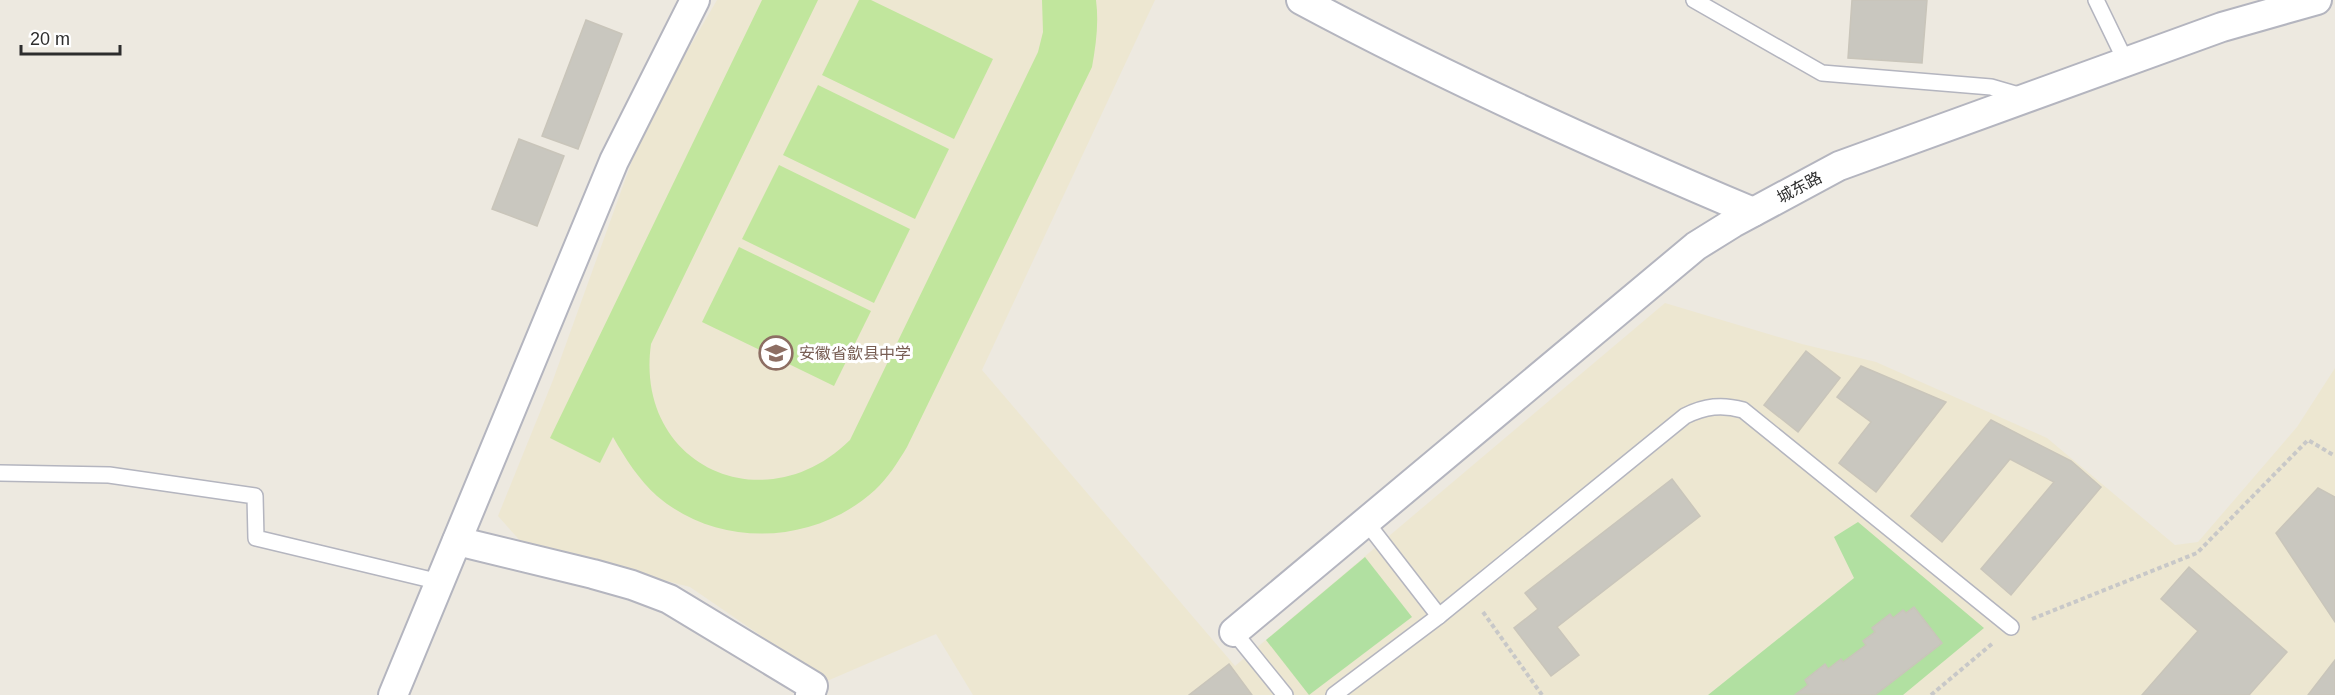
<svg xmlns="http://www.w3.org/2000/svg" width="2335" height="695" viewBox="0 0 2335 695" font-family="Helvetica,'Noto Sans SC',sans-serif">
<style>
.education{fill:#ede7d1}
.green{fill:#b1e0a1}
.pitch{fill:#c1e69d}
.building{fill:#c9c7bf;stroke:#c9c5ba;stroke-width:1.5}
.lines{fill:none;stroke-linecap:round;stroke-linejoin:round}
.service-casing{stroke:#b4b5bf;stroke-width:18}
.minor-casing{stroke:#b4b5bf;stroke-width:32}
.path{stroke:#c8c8c8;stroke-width:4;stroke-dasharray:4.5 3;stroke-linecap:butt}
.service{stroke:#fff;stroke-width:15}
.minor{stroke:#fff;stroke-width:28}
.labels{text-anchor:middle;stroke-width:6;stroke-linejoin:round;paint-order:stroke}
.street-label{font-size:16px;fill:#2d2d2d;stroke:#fff}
.education-label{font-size:16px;fill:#785e54;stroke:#fff;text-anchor:start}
</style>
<rect width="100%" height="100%" fill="#ede9e0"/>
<polygon class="education" points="717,0 1155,0 982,370 1235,666 1665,303 1802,344 1876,362 2047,438 2175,545 2198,542 2297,427 2335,368 2335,695 973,695 936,634 827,681 690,587 523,544 498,516 553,380 646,122"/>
<g class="green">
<polygon points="1858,522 1984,628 1903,695 1708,695 1854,578 1834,537"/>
<polygon points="1365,557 1412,617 1309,695 1266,640"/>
</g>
<g class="pitch">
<path d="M762 0H818L651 344C634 465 764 525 850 440L1038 52 1043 32 1042 0H1096C1099 23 1096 44 1092 67L907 447C898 462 888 478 875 490 815 545 719 549 657 496 639 480 625 458 613 437L600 463 550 438Z"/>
<polygon points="859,0 871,0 993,59 954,139 822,75"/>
<polygon points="818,85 949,149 915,219 783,155"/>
<polygon points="779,165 910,229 874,303 742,239"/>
<polygon points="739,247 871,311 834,386 702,322"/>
</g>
<g class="building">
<polygon points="1852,0 1927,0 1922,63 1848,58"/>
<polygon points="586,20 622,34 578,149 542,136"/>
<polygon points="519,139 564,156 537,226 492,209"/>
<polygon points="1806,351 1840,378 1798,432 1764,405"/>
<polygon points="1861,366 1946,402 1876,492 1839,463 1871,422 1837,397"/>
<polygon points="1991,420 2071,461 2101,487 2011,595 1981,569 2054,482 2010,459 1942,542 1911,516"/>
<polygon points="1672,479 1700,516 1557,627 1579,655 1551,676 1514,628 1538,609 1525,593"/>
<polygon points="2318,488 2335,497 2335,622 2276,533"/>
<polygon points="2189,567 2287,652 2249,695 2142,695 2198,631 2161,599"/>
<polygon points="1914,607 1942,643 1875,695 1796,694 1808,685 1805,680 1825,664 1828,669 1841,659 1843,662 1866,645 1863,641 1875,632 1872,628 1890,614 1893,618 1903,610 1906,613"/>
<polygon points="2335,660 2335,695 2308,695"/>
<polygon points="1229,664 1252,695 1189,695"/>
</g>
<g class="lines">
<g class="service-casing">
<g id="service">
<polyline points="1694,0 1822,73 1991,87 2022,96"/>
<polyline points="2096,0 2126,62"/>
<polyline points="0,473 109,475 255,496 256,538 440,582"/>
<polyline points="1367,523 1439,616"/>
<polyline points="1234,632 1285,695"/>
<path d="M1334 695 1439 616 1685 416C1705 406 1722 404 1743 410L2011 627"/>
</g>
</g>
<g class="minor-casing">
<g id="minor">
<path d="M1301 0C1448 79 1599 147 1753 212"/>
<polyline points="457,541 593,574 632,585 669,599 813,686 810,695"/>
<polyline points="1234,632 1696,246 1733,223 1839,166 2222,27 2317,0"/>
<polyline points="393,695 614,161 695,0"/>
</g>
</g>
<g class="path">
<polyline points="1483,612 1542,695"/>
<polyline points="2032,619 2197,553 2308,440 2335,456"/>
<polyline points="1931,695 1993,643"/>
</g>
<use href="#service" class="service"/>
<use href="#minor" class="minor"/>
</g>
<defs>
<g id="school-ring" transform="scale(1.725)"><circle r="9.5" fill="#fff" stroke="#8d6e63" stroke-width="1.5"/><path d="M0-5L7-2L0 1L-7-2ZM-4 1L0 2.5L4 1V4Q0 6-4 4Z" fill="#8d6e63"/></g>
</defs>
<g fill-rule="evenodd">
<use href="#school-ring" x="776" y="353"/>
</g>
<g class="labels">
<g class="street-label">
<text transform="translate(1799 187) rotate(-28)" y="6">城东路</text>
</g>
<g class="education-label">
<text x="799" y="359">安徽省歙县中学</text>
</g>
</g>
<path d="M21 45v9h99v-9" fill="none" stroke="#2d2d2d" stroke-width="3"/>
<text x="30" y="45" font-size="18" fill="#2d2d2d" stroke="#ffffff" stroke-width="4.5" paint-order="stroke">20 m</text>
</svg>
